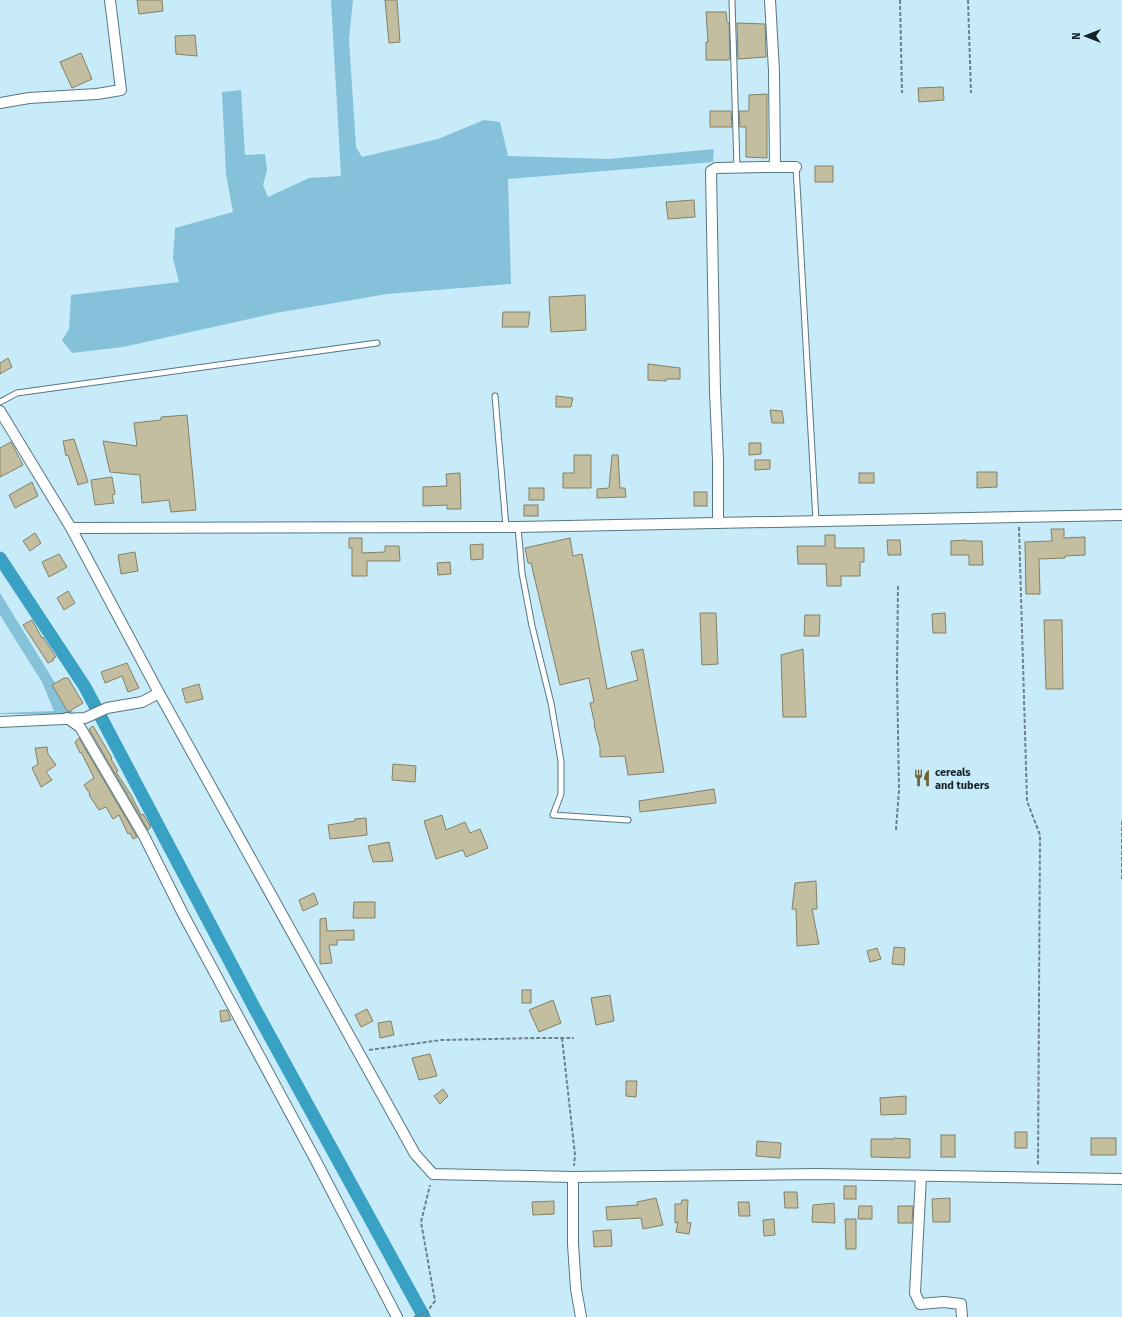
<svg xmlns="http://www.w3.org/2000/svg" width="1122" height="1317" viewBox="0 0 1122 1317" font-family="'Fira Sans',sans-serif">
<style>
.green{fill:#85c1d8}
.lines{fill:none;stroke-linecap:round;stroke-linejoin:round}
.canal{stroke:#38a1c4;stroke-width:13}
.building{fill:#c4bea0;stroke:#857f63}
.service-casing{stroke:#567683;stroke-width:7}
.minor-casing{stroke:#567683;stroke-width:12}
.path{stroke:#6a828b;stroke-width:2;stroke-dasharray:4 2;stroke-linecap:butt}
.service{stroke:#fff;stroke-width:5}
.minor{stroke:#fff;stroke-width:10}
.labels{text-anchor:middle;stroke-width:4;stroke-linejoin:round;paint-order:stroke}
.poi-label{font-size:11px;font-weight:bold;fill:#142126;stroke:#c8ebf9;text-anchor:start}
</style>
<rect width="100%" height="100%" fill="#c8ebf9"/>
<g class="green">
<polygon points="331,0 353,0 349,40 356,147 362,157 438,139 484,120 500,122 508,156 609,159 714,149 713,162 508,179 511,284 387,294 276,313 123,347 72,353 62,340 69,329 71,295 179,282 173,258 175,228 233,212 226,174 222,92 241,90 245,155 265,154 267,170 263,185 268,197 309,178 341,176"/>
<polygon points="0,593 74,714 0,714 0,713 54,711 42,682 0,615"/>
</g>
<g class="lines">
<polyline class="canal" points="0,558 85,687 255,1009 424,1317"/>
</g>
<g class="building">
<polygon points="137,0 162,0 163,11 139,14"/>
<polygon points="385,0 397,0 400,42 389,43"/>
<polygon points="706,12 726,12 727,22 729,23 730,59 728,60 706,60 706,42 708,42"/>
<polygon points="737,23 765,24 766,57 738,59"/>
<polygon points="195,35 197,56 176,54 175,36"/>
<polygon points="81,53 92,79 72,88 60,62"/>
<polygon points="943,87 944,100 919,102 918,88"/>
<polygon points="767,94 767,158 746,157 746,127 740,127 739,111 749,111 749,95"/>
<polygon points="710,111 731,111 732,127 710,127"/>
<rect x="815" y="166" width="18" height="16"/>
<polygon points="694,200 695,217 668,219 666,202"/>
<polygon points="585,295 586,330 551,332 549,297"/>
<polygon points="503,312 530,312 528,327 502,327"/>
<polygon points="8,358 12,367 0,374 0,363"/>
<polygon points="648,364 680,368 680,379 666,379 666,381 648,380"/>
<polygon points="556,396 573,398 571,407 556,407"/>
<polygon points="770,410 782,411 784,423 772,423"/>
<polygon points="187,415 196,510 171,512 169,500 142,503 140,475 110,472 103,441 137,446 134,423 161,420 161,417"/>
<polygon points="74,439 88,482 78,485 68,455 66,456 63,441"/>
<polygon points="11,442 23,465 0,477 0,448"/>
<polygon points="749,443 761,443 761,454 749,455"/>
<polygon points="574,455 591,455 591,488 563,488 563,473 574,473"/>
<polygon points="612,455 618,455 620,488 625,488 626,497 597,498 597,489 609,488"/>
<polygon points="755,460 770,460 770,469 755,470"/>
<polygon points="977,472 997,472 997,487 977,488"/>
<polygon points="460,473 461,509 447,509 447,505 423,506 423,487 447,486 446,474"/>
<rect x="859" y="473" width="15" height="10"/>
<polygon points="112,477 115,494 112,495 114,503 95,505 91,480"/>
<polygon points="32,482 38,496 15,508 9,495"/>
<rect x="529" y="488" width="15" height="12"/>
<rect x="694" y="492" width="13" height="14"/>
<rect x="524" y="505" width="14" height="11"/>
<polygon points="1051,529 1064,529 1064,538 1085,537 1085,555 1065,556 1065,558 1039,559 1040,594 1026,594 1025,542 1052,541"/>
<polygon points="35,533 41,543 30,551 23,541"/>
<polygon points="825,535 835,535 835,548 864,548 864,562 860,562 860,576 841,576 841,586 827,586 826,564 798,564 797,546 825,546"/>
<polygon points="349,538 362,538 362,553 385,552 385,546 399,546 400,561 367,561 367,576 352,576 352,548 349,548"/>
<polygon points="570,538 573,556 582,554 607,689 638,680 631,652 643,649 664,772 628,775 625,756 600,757 600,747 594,725 595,725 590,703 594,702 589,678 560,685 531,563 528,563 525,548"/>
<polygon points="887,540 900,540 901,555 888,555"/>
<polygon points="966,540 966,541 982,541 983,565 969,565 969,555 951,555 951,541"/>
<polygon points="483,544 483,559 471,560 470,545"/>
<polygon points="135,552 138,571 121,574 118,555"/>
<polygon points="59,554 67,567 49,577 42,562"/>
<polygon points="450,562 451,574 438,575 437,563"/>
<polygon points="68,591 75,603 64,610 57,598"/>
<polygon points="700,613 716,613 718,664 702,665"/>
<polygon points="945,613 946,633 933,633 932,614"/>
<polygon points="805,615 820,615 819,636 804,636"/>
<polygon points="32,620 42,638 43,637 56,657 53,658 54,660 48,663 23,625"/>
<polygon points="1044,620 1062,620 1063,689 1046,689"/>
<polygon points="803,649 806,717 783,717 781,655"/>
<polygon points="127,663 139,688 128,692 122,676 105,683 101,672"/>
<polygon points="64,678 68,678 83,703 68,712 52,685"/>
<polygon points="199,684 203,699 186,703 182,689"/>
<polygon points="93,726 112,758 111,759 118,771 116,772 131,795 141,815 143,814 151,827 148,830 89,729"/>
<polygon points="79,738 137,837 133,839 130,833 128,834 119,815 113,819 106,807 99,810 89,795 90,794 84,785 94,778 81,752 80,753 75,742"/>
<polygon points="47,747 48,754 56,765 46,772 52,780 41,787 32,768 38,764 35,748"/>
<polygon points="393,764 416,766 415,782 392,780"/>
<polygon points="714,789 716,803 640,812 639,801"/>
<polygon points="442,815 446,830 465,822 470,833 480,829 488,848 466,857 463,850 436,859 424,821"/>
<polygon points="366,818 367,835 330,839 328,825 355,821 355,819"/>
<polygon points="389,842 393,861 373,862 368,846"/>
<polygon points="816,881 817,909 812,909 819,944 797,946 796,909 792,909 795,883"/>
<polygon points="314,893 318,904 303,911 299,900"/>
<polygon points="354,902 375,902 375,918 353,918"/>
<polygon points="326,918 327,931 354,930 354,940 337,940 337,945 329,945 332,963 320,964 320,919"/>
<polygon points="894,947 905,948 904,965 892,964"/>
<polygon points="877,948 881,959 870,962 867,951"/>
<rect x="522" y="990" width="9" height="13"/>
<polygon points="610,995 614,1021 596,1025 591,998"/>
<polygon points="553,1000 561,1023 539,1032 529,1010"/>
<polygon points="367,1009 373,1021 361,1027 355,1015"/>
<polygon points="227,1010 231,1020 221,1022 220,1011"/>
<polygon points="391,1021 394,1035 380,1038 378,1023"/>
<polygon points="430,1054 437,1076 419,1080 412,1058"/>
<polygon points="626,1081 637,1081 636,1097 626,1096"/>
<polygon points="443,1089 448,1096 440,1104 434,1096"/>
<polygon points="906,1096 906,1114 881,1115 880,1098"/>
<rect x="1015" y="1132" width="12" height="16"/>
<rect x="941" y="1135" width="14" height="22"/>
<polygon points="894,1138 910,1139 910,1158 871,1157 871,1139 894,1139"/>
<rect x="1091" y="1138" width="25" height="17"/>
<polygon points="757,1141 781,1143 780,1158 756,1156"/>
<rect x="844" y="1186" width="12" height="13"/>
<polygon points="784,1192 797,1192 798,1208 785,1208"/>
<polygon points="656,1198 663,1225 643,1229 641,1218 607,1220 606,1207 638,1205 637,1202"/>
<polygon points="950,1198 950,1222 933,1222 932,1199"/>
<polygon points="682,1200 688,1200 687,1222 691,1223 689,1234 676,1232 678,1222 675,1223 675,1204 681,1204"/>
<polygon points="554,1201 554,1214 533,1215 532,1202"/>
<polygon points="738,1202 749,1202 750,1216 739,1216"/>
<polygon points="834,1203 835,1223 812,1222 813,1205"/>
<polygon points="859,1206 872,1206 872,1219 858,1219"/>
<polygon points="898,1206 913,1206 912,1223 898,1223"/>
<polygon points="774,1219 775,1235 764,1236 763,1220"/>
<polygon points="845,1219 856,1219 856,1249 846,1249"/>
<polygon points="611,1230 612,1246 594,1247 593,1231"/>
</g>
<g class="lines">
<g class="service-casing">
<g id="service">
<polyline points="732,0 737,168"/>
<polyline points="796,167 816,521"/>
<polyline points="495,396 506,527"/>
<polyline points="0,402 17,393 377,343"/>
<polyline points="518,527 522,573 532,626 551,703 561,761 561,794 553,815 628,820"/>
</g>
</g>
<g class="minor-casing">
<g id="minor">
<polyline points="770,0 774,71 775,167"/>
<polyline points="0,103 29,98 97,94 121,90 110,0"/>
<polyline points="0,411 71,528 159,693 415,1154 433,1174 573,1177 817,1174 1122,1179"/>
<polyline points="718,523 718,460 715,392 711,171 716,168 768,167 796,167"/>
<polyline points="71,528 518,527 1122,515"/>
<polyline points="67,718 80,727 144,836 183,914 315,1159 397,1317"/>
<polyline points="0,722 85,718 107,708 142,702 159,693"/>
<polyline points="921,1176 915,1293 920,1304 944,1302 961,1304 962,1317"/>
<polyline points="573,1177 573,1244 576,1289 581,1317"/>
</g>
</g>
<g class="path">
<polyline points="900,0 902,93"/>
<polyline points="968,0 971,93"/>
<polyline points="1019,527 1027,801 1040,835 1038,1166"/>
<polyline points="1122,821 1122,881"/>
<polyline points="896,830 899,790 897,676 898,584"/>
<polyline points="562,1038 575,1155 574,1166"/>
<polyline points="369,1050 441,1040 539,1038 574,1038"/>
<polyline points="414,1317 427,1312 435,1301 421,1222 430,1185"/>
</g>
<use href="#service" class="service"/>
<use href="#minor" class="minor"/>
</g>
<defs>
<g id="restaurant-bare" transform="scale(1.38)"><path d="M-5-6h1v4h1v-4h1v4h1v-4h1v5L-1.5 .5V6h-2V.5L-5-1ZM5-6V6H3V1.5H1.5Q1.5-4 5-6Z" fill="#706431" stroke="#c8ebf9" stroke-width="2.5" paint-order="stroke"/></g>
</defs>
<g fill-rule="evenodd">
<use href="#restaurant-bare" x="922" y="778"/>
</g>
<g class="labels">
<g class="poi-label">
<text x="935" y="776">cereals<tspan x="935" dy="13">and tubers</tspan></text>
</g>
</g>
<g transform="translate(1086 36) rotate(270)" stroke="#c8ebf9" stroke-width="3" paint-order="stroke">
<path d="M0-3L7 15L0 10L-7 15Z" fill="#142126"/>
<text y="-6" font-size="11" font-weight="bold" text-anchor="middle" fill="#142126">N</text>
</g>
</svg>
